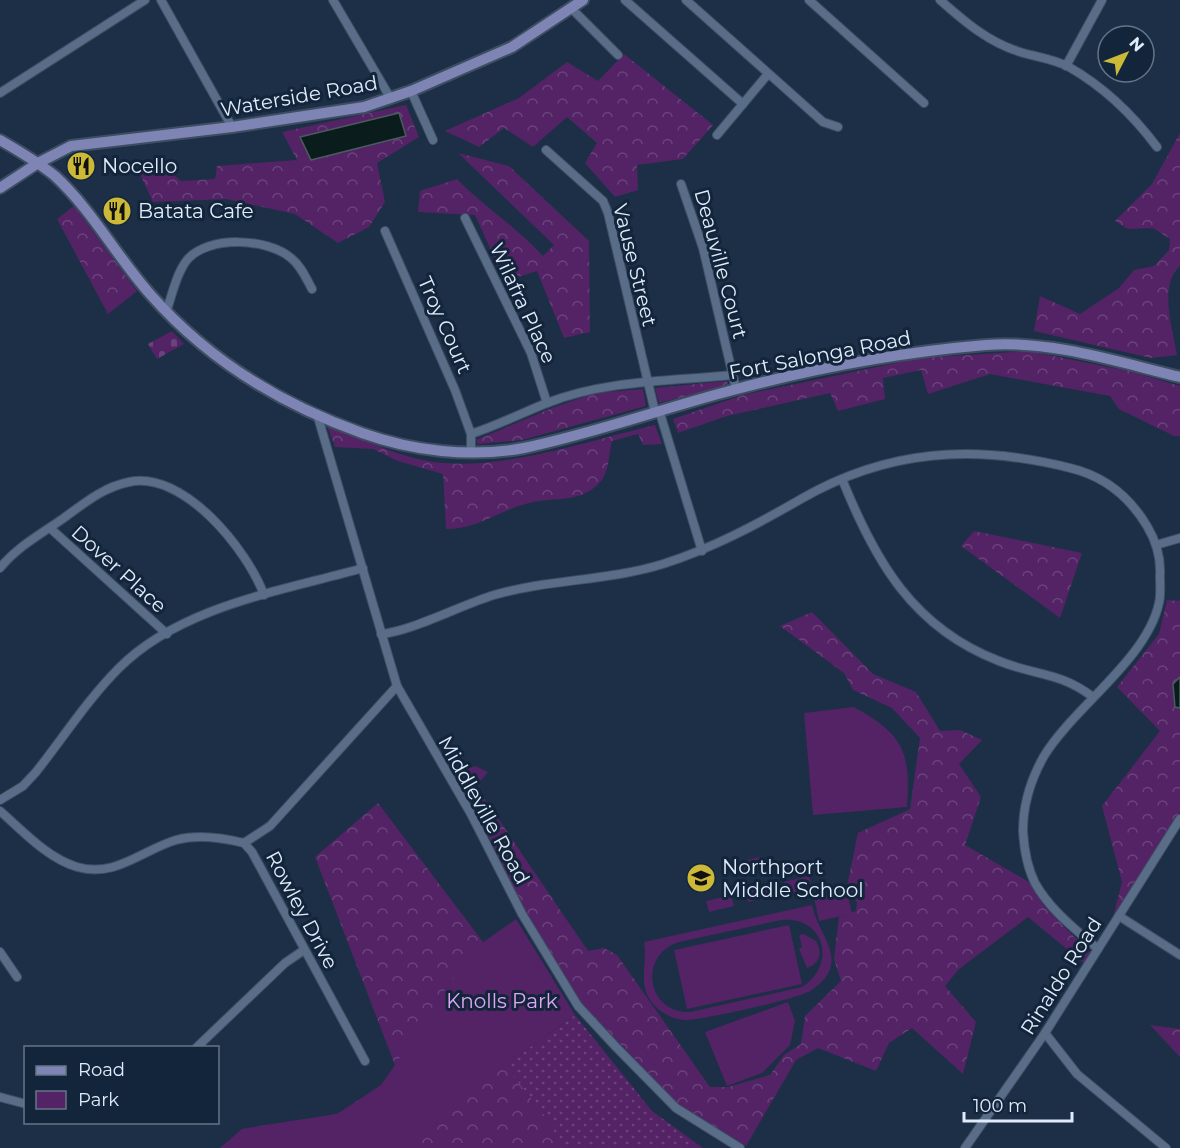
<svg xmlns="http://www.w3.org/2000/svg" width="1180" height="1148" viewBox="0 0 1180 1148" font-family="Montserrat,sans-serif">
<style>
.grass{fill:url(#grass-dots)}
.forest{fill:url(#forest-crowns)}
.cemetery{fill:url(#cemetery-stones)}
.park{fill:#532365;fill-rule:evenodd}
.water{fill:#0a1d1c;stroke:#4a5b5f;stroke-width:1.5}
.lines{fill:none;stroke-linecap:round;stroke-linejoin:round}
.minor-casing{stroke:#3e4e62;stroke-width:10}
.major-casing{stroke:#3e4e62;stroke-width:14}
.minor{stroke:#596d88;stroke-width:8}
.major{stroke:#7e85b5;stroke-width:10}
.labels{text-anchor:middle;stroke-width:6;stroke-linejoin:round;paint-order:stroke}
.street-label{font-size:20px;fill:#e0ecfb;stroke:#13253b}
.poi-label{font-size:20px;fill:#e0ecfb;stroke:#13253b;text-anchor:start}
.park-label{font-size:20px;fill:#dea7f4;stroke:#13253b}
</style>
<defs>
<pattern id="grass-dots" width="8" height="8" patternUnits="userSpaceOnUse" patternTransform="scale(1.5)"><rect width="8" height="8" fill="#532365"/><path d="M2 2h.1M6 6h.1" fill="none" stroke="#6b437c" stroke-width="1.8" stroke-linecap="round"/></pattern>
<pattern id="forest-crowns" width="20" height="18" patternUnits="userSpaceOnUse" patternTransform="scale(1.5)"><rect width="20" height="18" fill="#532365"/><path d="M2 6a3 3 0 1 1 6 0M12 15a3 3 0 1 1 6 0" fill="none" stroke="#6b437c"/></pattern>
<pattern id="cemetery-stones" width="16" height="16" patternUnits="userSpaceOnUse" patternTransform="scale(1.5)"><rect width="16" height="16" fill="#532365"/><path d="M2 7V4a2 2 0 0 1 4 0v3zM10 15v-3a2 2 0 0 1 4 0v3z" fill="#6b437c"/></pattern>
</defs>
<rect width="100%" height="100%" fill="#1c2f46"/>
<polygon class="grass" points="575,1015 652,1111 703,1148 414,1148 489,1067 519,1055"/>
<g class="forest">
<polygon points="624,54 713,125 683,159 637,165 638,190 615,197 585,163 597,143 567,117 533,147 504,128 479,147 445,131 519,98 567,62 598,81"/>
<polygon points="406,105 419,137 377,163 385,202 369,227 338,243 295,214 226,199 153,202 138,170 166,168 181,181 215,179 217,166 297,160 282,132"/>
<path d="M1180 133V266C1158 286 1173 329 1177 355L1151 358 1034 331 1040 296 1080 314 1119 288 1134 270 1154 266 1169 250 1170 239 1153 228 1128 229 1115 221 1152 184Z"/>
<path d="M458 153 509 166 589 241 590 332 564 338 537 271 505 281 475 215 418 212 420 191 457 179C484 207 517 227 543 256L554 245Z"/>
<polygon points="74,206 137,291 108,314 57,219"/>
<polygon points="1028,351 1129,371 1180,386 1180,436 1174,436 1119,409 1110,396 990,374 928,394 921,370 883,378 885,399 838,411 830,393 727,416 678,433 673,419 743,395 920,358"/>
<polygon points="727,381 728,385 659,403 655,388"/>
<polygon points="643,389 646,406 522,440 478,444 476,440 552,408 595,393"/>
<path d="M326 423C364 439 402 460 443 463 507 469 592 440 655 425L662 444 643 445 638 434 612 441C608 457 610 476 595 487 576 503 551 497 529 503 500 510 476 530 446 529L443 474 398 461 373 449 335 447Z"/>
<polygon points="974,531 1082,553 1060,618 961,546"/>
<polygon points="1167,600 1180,601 1180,812 1113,917 1122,882 1102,806 1160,731 1117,687 1159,634"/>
<polygon points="812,612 873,674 916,692 940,731 960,730 982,740 959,764 981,797 965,845 1029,882 1045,907 1091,954 1085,964 1028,917 959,969 945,986 976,1022 963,1074 912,1028 889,1043 876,1071 818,1048 796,1060 746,1146 677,1103 583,1005 525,911 458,773 475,766 488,772 476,786 588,951 604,948 617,955 710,1087 728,1087 770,1075 784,1055 801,1044 805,1016 841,981 834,959 839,917 856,911 857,903 847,886 858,833 910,809 920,738 892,708 853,690 844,673 780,626"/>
<path d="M378 803 483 942 525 1047 512 1057 507 1067C524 1093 553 1118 561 1148H220L242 1129 337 1114 381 1085 395 1065 315 857Z"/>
<polygon points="1150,1025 1180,1029 1180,1057"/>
</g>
<polygon class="cemetery" points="172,331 184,344 157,359 148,344"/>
<g class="park">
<path d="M854 707C903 734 911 752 907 807L813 815 804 713Z"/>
<polygon points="760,857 762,867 737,874 734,863"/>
<polygon points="806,861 809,872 783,878 781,867"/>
<polygon points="809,876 812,888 787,894 784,882"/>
<polygon points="770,885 773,896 748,902 745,891"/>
<polygon points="847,891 852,914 819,921 814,898"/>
<polygon points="731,895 734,906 709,912 706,901"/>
<path d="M812 905C818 936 854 963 810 991 797 999 699 1021 684 1020 671 1019 657 1011 650 1000 638 981 648 962 644 942ZM781 920C824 915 838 964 802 987L690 1012C646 1013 638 955 679 942Z"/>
<polygon points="516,919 575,1015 519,1055 489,1067 414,1148 220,1148 242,1129 337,1114 382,1086 424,1019 471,954 482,943"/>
<polygon points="789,925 802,984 687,1009 674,950"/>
<path d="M804 934 816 941C823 953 820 963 807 968L799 949 802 947 799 935Z"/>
<polygon points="788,1002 795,1021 790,1045 762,1073 727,1086 705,1032"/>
</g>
<g class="water">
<polygon points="399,113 406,136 311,160 300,137"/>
<polygon points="1180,677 1180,708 1175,707 1173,684"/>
</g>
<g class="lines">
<g class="minor-casing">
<g id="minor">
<polyline points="161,0 232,127"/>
<polyline points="333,0 391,99"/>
<polyline points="625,0 743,104"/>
<polyline points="686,0 823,122 838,127"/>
<polyline points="809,0 924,103"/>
<path d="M940 0C965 22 988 42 1020 52 1036 57 1054 59 1069 67 1104 87 1133 115 1157 147"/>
<polyline points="572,9 618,55"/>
<polyline points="1066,66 1102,0"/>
<polyline points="411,91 433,140"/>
<polyline points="0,93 145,0"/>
<polyline points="717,135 768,74"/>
<polyline points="546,150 603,201 608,213 655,412"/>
<polyline points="681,184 703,248 736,389"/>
<polyline points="465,218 531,353 547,403"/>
<polyline points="385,231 455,390 471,434"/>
<path d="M166 312C172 296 176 274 187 260 208 235 268 238 291 258 301 266 306 278 312 289"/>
<polyline points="659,410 702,551"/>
<polyline points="317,414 397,686 471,814 522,914 578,1006 616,1047 676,1108 740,1148"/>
<path d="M471 452V434C498 425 522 413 547 403 605 380 672 381 733 375"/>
<path d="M842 479C875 561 913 628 999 661 1036 676 1058 671 1093 697"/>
<polyline points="50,528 167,634"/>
<polyline points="1156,545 1180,538"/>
<path d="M0 568C16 548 39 535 61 520 82 505 103 487 129 482 183 470 247 549 264 595"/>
<path d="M381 634C412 631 461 605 494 595 549 579 608 581 663 564 713 548 756 525 801 499 888 449 974 444 1070 468 1104 476 1129 496 1147 526 1156 541 1161 559 1160 576 1160 585 1161 595 1159 603 1147 659 1074 707 1044 756 1031 779 1023 804 1023 831 1024 848 1027 867 1035 883 1050 910 1075 929 1098 949"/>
<path d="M0 800 23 786 36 772C63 738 88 699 119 668 181 606 282 591 363 568"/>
<path d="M0 811C23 831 47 858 77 867 116 878 142 850 176 840 197 834 224 838 244 843"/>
<polyline points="1119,916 1180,955"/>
<polyline points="0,952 17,977"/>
<polyline points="1045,1033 1077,1074 1166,1148"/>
<polyline points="196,1048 285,963 304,950"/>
<polyline points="365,1061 252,852 244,843 270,826 397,686"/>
<polyline points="0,1097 26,1104"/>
<polyline points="965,1148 1045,1033 1180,819"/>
</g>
</g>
<g class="major-casing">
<g id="major">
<path d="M0 140C19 151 38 162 55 176 92 210 117 257 150 294 207 359 280 404 362 433 412 451 471 458 524 448 595 433 664 408 733 390 815 368 902 352 986 345 1051 340 1118 362 1180 377"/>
<polyline points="0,188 38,163 71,146 232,127 364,107 411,91 512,47 583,0"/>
</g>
</g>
<use href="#minor" class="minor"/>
<use href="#major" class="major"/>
</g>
<defs>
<g id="restaurant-disc" transform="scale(1.5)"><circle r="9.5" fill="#ccb938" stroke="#13253b"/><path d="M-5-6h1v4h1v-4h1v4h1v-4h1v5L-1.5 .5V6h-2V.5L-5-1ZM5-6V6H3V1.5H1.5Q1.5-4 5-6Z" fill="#111"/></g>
<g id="school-disc" transform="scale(1.5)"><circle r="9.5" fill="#ccb938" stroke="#13253b"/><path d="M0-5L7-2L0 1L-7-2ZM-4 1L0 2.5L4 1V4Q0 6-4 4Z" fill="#111"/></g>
</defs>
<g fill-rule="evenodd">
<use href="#restaurant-disc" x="81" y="166"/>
<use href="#restaurant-disc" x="117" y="211"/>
<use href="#school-disc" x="701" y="878"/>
</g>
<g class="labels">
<g class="street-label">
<text transform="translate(299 96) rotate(-10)" y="7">Waterside Road</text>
<text transform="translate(721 264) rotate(75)" y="7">Deauville Court</text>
<text transform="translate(635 265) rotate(76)" y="7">Vause Street</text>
<text transform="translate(523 303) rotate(65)" y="7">Wilafra Place</text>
<text transform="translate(445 325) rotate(66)" y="7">Troy Court</text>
<text transform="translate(820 355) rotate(-11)" y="7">Fort Salonga Road</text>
<text transform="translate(119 569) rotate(42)" y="7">Dover Place</text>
<text transform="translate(484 810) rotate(61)" y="7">Middleville Road</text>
<text transform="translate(302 910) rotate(62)" y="7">Rowley Drive</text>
<text transform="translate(1061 976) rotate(-58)" y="7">Rinaldo Road</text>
</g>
<g class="poi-label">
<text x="102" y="173">Nocello</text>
<text x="138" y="218">Batata Cafe</text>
<text x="722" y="874">Northport<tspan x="722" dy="23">Middle School</tspan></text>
</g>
<g class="park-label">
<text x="502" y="1008">Knolls Park</text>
</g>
</g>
<rect x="24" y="1046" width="195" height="78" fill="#13253b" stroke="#657588" stroke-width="1.5"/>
<rect x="36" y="1066" width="30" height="9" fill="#7e85b5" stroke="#657588" stroke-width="1.5"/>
<text x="78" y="1076" font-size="18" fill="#e0ecfb">Road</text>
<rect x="36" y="1091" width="30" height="18" fill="#532365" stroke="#657588" stroke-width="1.5"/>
<text x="78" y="1106" font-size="18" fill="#e0ecfb">Park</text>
<g transform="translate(1126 54) rotate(48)"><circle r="28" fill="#13253b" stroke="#657588" stroke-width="1.5"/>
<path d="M0-4.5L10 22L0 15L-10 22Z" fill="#ccb938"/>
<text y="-9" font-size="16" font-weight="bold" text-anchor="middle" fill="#e0ecfb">N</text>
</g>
<path d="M964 1112v9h108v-9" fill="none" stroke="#e0ecfb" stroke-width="3"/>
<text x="973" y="1112" font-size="18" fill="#e0ecfb" stroke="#13253b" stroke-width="4.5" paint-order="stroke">100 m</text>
</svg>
